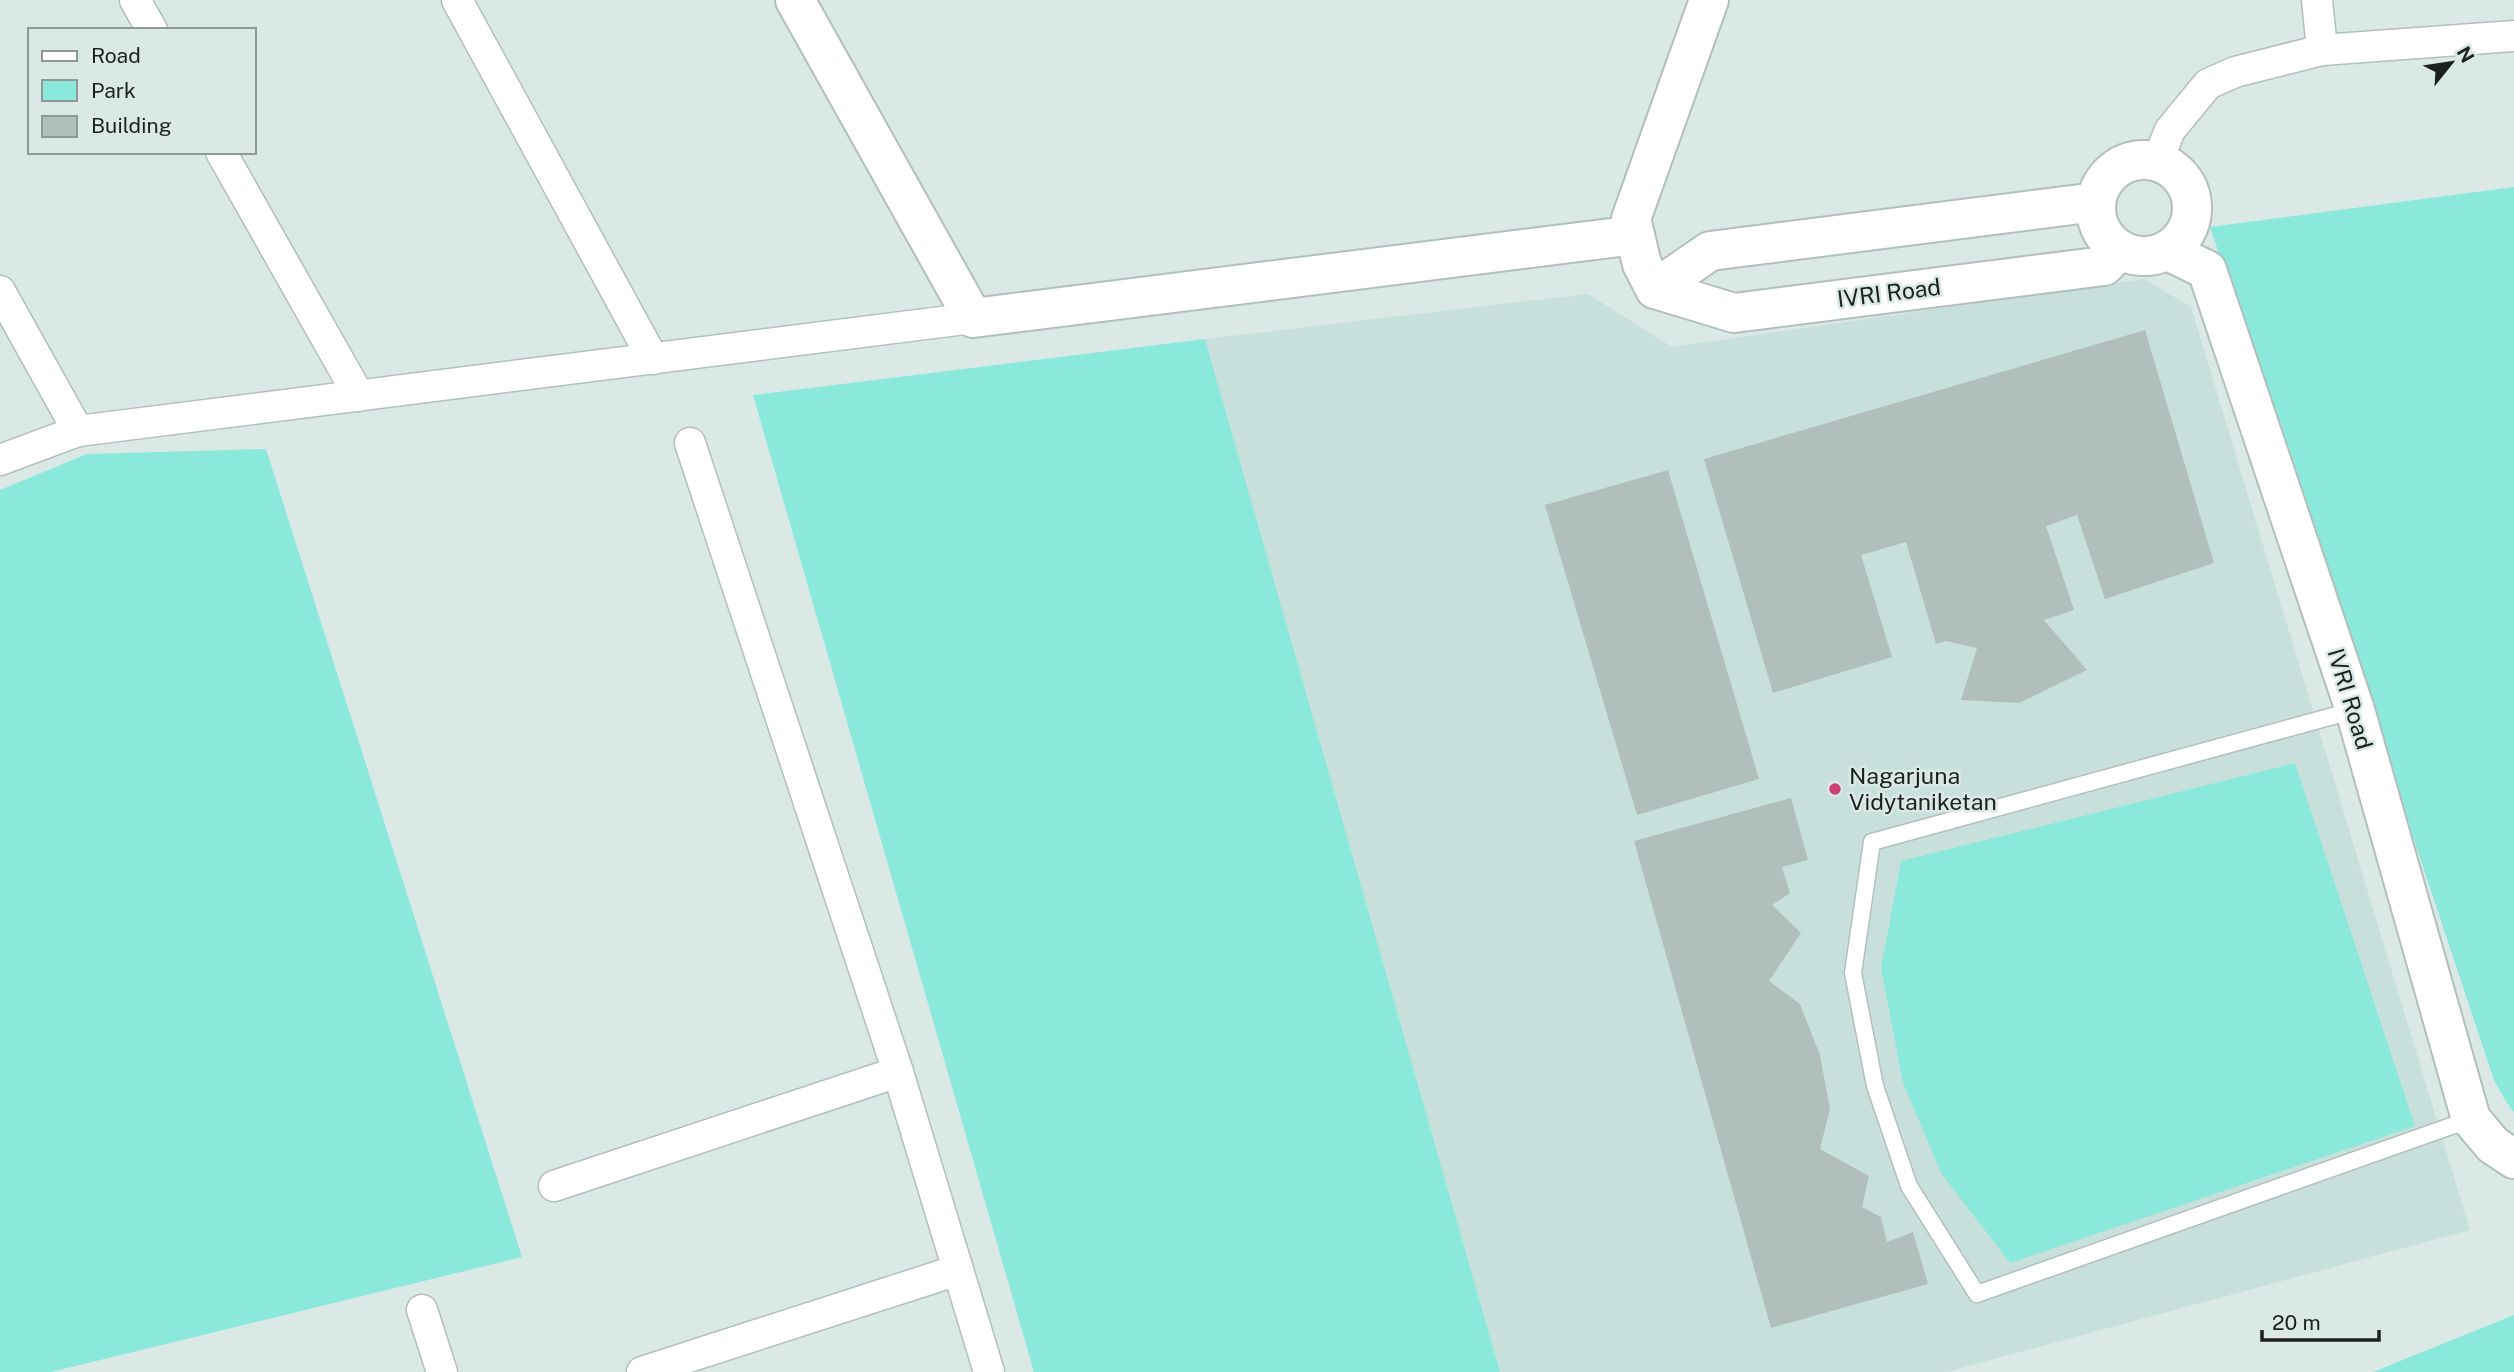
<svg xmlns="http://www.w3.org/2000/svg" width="2514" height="1372" viewBox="0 0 2514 1372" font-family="'Public Sans',sans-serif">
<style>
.built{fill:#c8e0db}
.green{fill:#8ae9db}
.building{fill:#b1bfbc}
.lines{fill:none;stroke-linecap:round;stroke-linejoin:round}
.lane-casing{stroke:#b2bfbd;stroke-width:19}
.street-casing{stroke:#b2bfbd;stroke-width:33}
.secondary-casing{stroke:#b2bfbd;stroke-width:42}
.lane{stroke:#fff;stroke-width:16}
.street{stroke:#fff;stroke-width:30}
.secondary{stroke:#fff;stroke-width:38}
.poi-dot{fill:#cb3f71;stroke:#dae8e6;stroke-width:2.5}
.labels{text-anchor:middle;stroke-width:5;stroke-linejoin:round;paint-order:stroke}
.street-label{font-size:23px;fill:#1c2120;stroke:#dae8e6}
.poi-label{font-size:23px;fill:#1c2120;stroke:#dae8e6;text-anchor:start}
</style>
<rect width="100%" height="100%" fill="#dae8e6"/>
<polygon class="built" points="2144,279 2191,307 2470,1230 1946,1372 1500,1372 1205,339 1588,294 1672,347"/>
<g class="green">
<polygon points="2514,187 2514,1112 2505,1100 2494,1080 2210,227"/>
<polygon points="1205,339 1500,1372 1034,1372 753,395"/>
<polygon points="266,449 522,1257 51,1372 0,1372 0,490 87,454"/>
<polygon points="2295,763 2415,1126 2010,1263 1941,1173 1903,1083 1881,968 1901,861"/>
<polygon points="2514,1315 2514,1372 2373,1372"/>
</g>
<g class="building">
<polygon points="2145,330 2214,563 2105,599 2077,515 2046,526 2074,610 2044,620 2087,670 2019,703 1961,700 1977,648 1946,641 1936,644 1906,542 1861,555 1892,657 1773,693 1704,459"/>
<polygon points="1668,470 1759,779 1637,815 1545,505"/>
<polygon points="1791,798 1808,860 1782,867 1790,893 1772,905 1801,933 1769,981 1800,1004 1820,1055 1830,1109 1820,1149 1869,1176 1862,1207 1881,1217 1887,1242 1913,1232 1928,1284 1771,1328 1634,841"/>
</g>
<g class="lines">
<g class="lane-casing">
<polyline id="lane" points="2355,710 1872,842 1853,973 1875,1086 1909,1186 1977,1294 2471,1119"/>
</g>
<g class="street-casing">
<g id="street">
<polyline points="135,0 152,30"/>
<polyline points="457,0 653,359"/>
<polyline points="2317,0 2322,50"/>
<polyline points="221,152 359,396"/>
<polyline points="2157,162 2170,130 2208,84 2235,72 2322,50 2514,36"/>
<polyline points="0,291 78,431"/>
<polyline points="690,443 898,1072 989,1372"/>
<polyline points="0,460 78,431 973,318"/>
<polyline points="554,1186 898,1072"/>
<polyline points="422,1310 442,1372"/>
<polyline points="642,1372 958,1270"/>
</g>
</g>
<g class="secondary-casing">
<g id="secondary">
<polyline points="795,0 973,318 1635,235"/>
<polyline points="1709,0 1631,219 1642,264 1655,289 1734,313 2104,266 2120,250"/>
<circle cx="2144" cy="208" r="48"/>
<polyline points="2168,251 2207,270 2355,710 2471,1119 2493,1145 2514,1159"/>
<polyline points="1655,289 1710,251 2096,202"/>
</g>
</g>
<use href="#lane" class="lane"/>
<use href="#street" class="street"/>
<use href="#secondary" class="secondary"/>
</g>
<circle class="poi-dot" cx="1835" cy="789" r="7"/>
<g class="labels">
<g class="street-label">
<text transform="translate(1889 293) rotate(-7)" y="8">IVRI Road</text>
<text transform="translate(2350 699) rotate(73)" y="8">IVRI Road</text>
</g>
<g class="poi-label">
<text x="1849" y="784">Nagarjuna<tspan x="1849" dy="26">Vidytaniketan</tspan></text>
</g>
</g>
<rect x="28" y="28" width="228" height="126" fill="#dae8e6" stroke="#8e9897" stroke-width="2"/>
<rect x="42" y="51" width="35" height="10" fill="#ffffff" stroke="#8e9897" stroke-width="2"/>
<text x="91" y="63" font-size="21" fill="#1c2120">Road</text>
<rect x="42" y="80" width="35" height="21" fill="#8ae9db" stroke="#8e9897" stroke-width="2"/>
<text x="91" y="98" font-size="21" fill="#1c2120">Park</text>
<rect x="42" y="116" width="35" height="21" fill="#b1bfbc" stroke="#8e9897" stroke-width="2"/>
<text x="91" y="133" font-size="21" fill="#1c2120">Building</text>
<g transform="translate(2451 63) rotate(60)" stroke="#dae8e6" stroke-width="5" paint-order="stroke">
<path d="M0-5L12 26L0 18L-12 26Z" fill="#1c2120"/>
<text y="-10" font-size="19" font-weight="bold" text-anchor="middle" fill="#1c2120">N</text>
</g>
<path d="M2262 1330v10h117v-10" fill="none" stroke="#1c2120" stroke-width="3.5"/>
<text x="2272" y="1330" font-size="21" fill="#1c2120" stroke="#dae8e6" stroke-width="5" paint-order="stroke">20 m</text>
</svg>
